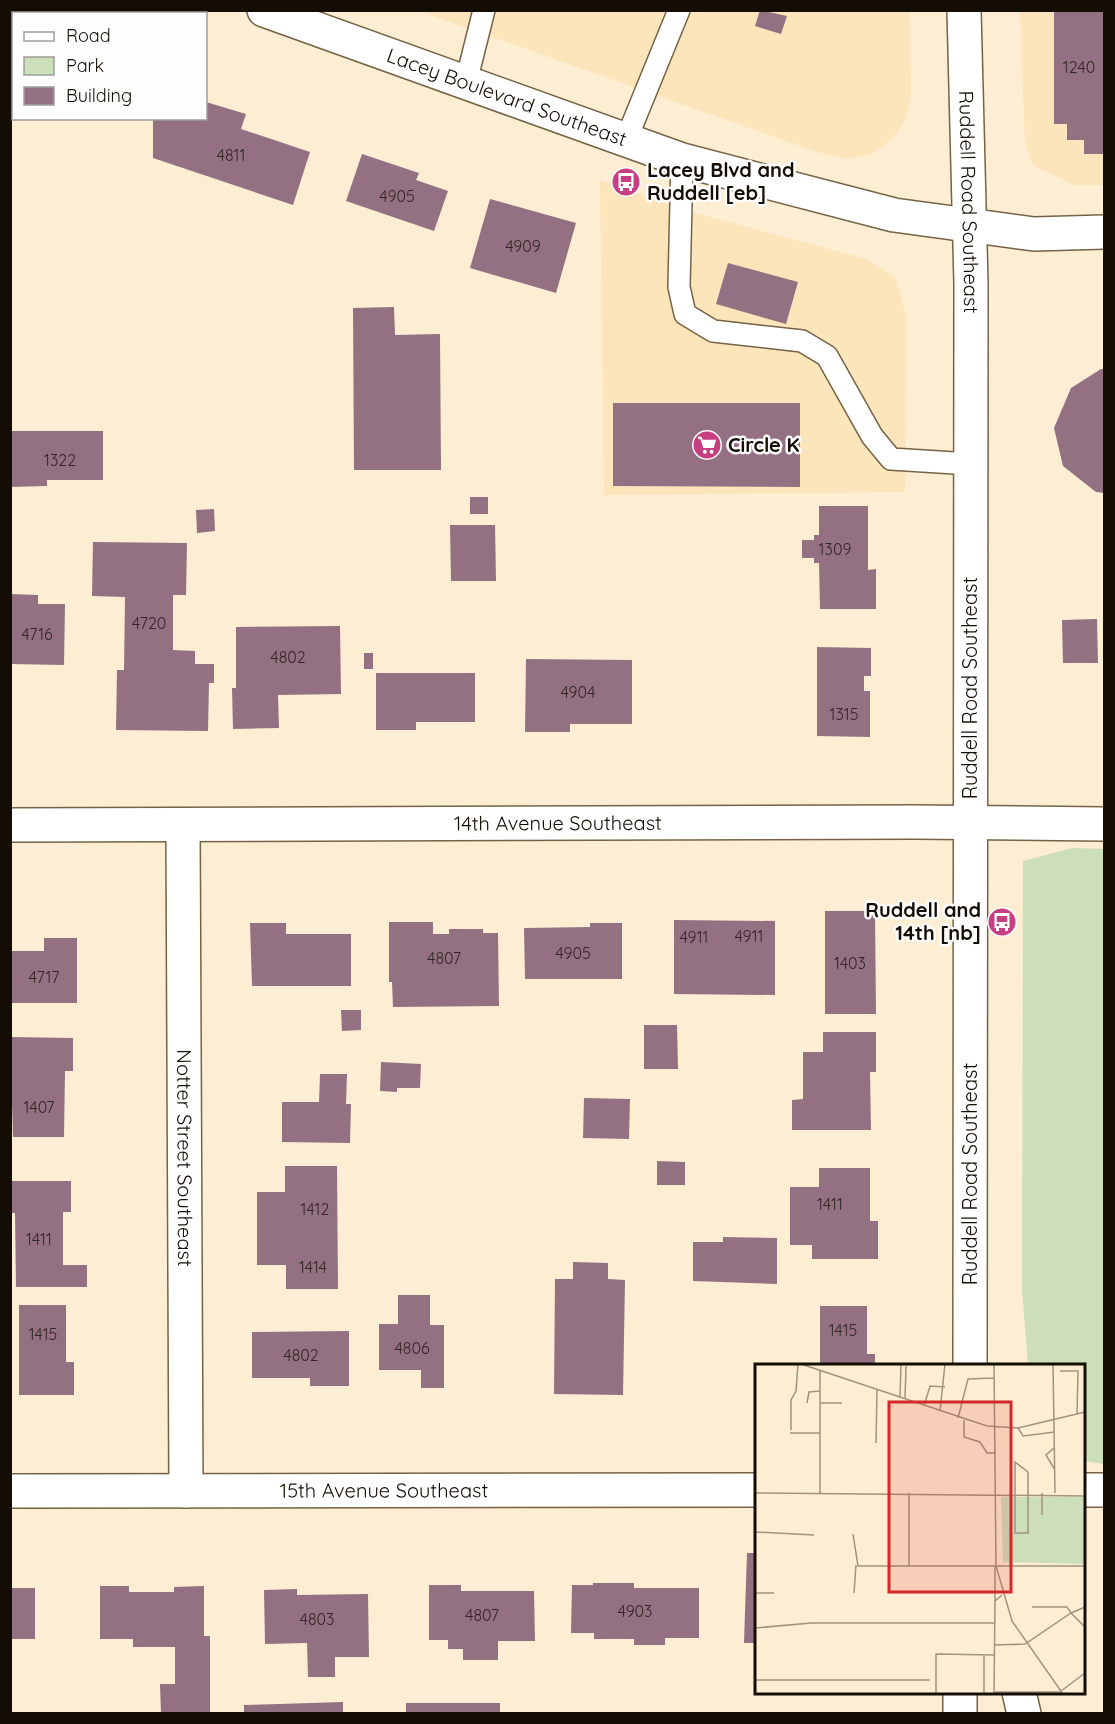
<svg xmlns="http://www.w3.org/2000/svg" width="1115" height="1724" viewBox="0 0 1115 1724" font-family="Quicksand,sans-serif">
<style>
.built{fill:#fce4bb}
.green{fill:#cddeba}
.building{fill:#947182}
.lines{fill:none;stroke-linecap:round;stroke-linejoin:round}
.lane-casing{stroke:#746344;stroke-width:24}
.street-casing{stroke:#746344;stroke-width:36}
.secondary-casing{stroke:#746344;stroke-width:36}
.lane{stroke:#fff;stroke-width:21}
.street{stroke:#fff;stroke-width:33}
.secondary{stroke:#fff;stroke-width:33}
.labels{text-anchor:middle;stroke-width:5;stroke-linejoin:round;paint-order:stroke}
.number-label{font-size:16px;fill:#342623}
.street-label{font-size:20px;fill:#140d03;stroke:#fdfdfd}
.poi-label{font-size:20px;font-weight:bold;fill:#140d03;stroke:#fdfdfd;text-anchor:start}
.inset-road{fill:none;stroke:#a0937f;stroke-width:1.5}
.view{fill:#d62828;fill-opacity:0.15;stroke:#d62828;stroke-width:3}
.inset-edge{fill:none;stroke:#140d03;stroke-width:3}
</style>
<rect width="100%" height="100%" fill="#fdedd2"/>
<g class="built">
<polygon points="419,11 910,11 911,92 907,116 894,137 872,154 848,159 817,152"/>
<polygon points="1020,11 1104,11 1104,185 1074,185 1034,166 1025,144"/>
<polygon points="600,180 681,209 866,259 895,277 907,317 905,492 604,495"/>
</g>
<polygon class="green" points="1072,848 1104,849 1104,1464 1084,1461 1084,1366 1028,1365 1022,1289 1023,861"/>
<g class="building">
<polygon points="760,10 787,16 781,34 755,26"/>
<polygon points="1054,10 1104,10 1104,154 1084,154 1084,140 1067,140 1067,124 1054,124"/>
<polygon points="206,102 246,114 241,129 310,152 293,205 153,158 153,118 206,118"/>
<polygon points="362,154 419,173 416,180 448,191 434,231 346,201"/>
<polygon points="490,199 576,223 556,293 470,268"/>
<polygon points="728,263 798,282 786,324 716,304"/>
<polygon points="394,307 395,335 440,334 441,470 354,470 353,308"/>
<polygon points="1101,369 1104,369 1104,493 1096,492 1063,466 1054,428 1071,388"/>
<polygon points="613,403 800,403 800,487 613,486"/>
<polygon points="10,431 103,431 103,480 47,480 47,486 10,487"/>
<rect x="470" y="497" width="18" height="17"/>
<polygon points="819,506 868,506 868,570 876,569 876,609 820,609 819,563 814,563 814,558 802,558 802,540 814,540 814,535 819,535"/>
<polygon points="214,509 215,531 197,533 196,510"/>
<polygon points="450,525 495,525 496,581 451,581"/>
<polygon points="93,542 187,543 186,595 173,595 173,650 195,651 195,664 214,664 214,683 209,683 208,731 116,730 117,670 124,670 125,597 92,596"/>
<polygon points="10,594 38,595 38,604 65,604 64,665 10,664"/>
<polygon points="1097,619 1098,663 1063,663 1062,620"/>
<polygon points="340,626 341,694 278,695 279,728 233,729 232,688 236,688 236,627"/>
<polygon points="817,647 871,648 871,676 864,676 864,691 870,691 870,737 817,736"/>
<rect x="364" y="653" width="9" height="16"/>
<polygon points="526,659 632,660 632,724 570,724 570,732 525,732"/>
<polygon points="376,673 475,673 475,722 416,722 416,730 376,730"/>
<polygon points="825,911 875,911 876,1014 825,1014"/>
<polygon points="674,920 775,921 775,995 674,994"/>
<polygon points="389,922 433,922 433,934 449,934 449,929 483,929 483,933 498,933 499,1006 393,1007 392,982 389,982"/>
<polygon points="250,923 286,923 286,934 351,934 351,986 252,986"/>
<polygon points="590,923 622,923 622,979 525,979 524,928 590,927"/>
<polygon points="44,938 77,938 77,1003 10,1003 10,951 44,951"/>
<polygon points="341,1010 361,1010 361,1030 342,1031"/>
<polygon points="644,1025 677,1025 678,1069 644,1069"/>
<polygon points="823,1032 876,1032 876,1072 870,1072 871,1130 792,1130 792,1100 803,1099 803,1052 823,1052"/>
<polygon points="10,1037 73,1038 73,1071 65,1071 64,1137 13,1137"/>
<polygon points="381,1062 421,1064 420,1088 397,1088 397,1092 380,1091"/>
<polygon points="320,1074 347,1074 346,1104 351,1104 350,1143 282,1142 282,1102 319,1102"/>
<polygon points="584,1098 630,1099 629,1139 583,1138"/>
<polygon points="657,1161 685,1162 685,1185 657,1185"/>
<polygon points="285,1166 337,1166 338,1289 286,1289 286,1265 257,1265 257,1192 285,1192"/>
<polygon points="819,1168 870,1168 870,1221 878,1221 878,1259 812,1259 812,1245 790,1245 790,1187 819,1187"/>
<polygon points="10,1181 71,1181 71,1212 63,1212 63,1265 87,1265 87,1287 16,1287 15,1213 10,1213"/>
<polygon points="723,1237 777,1238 777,1284 693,1281 693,1242 723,1242"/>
<polygon points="573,1262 608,1263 608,1279 625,1280 623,1395 554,1394 555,1279 573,1279"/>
<polygon points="398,1295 430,1295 430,1325 444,1325 444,1388 421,1388 421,1370 379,1370 379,1324 398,1324"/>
<polygon points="19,1305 66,1305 66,1362 74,1362 74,1395 19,1395"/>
<polygon points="820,1306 867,1306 867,1354 875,1354 875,1366 820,1366"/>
<polygon points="349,1331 349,1386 310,1386 310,1378 252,1378 252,1332"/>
<polygon points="747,1553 756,1553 756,1643 744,1643"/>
<polygon points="593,1583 634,1583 634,1588 699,1588 699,1638 665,1638 665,1645 634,1645 634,1639 594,1639 594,1633 571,1633 572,1585 593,1585"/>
<polygon points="429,1585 461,1585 461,1591 534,1591 535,1641 498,1641 498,1660 463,1660 463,1649 448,1649 448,1640 429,1640"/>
<polygon points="100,1586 129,1586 129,1592 174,1592 174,1587 204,1586 204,1636 210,1636 210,1714 161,1714 160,1684 175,1684 175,1647 133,1647 133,1639 100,1639"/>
<rect x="10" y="1588" width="25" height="51"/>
<polygon points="297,1589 297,1595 368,1594 369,1657 335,1657 335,1677 308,1677 307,1643 265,1644 264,1590"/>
<polygon points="343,1702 343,1714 244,1714 244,1705"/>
<rect x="406" y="1703" width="94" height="11"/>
</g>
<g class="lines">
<g class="lane-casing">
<g id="lane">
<polyline points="466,82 484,10"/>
<polyline points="626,140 679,10"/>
<polyline points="682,160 679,287 685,314 713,331 802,341 827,356 872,436 891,459 971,464"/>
</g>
</g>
<g class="street-casing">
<g id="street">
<path id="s1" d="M10 825 914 822 1104 824"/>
<path id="s2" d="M183 825 186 1491"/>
<polyline points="1084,1490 1104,1490"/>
<path id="s3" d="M10 1491 756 1490"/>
<polyline points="960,1692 960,1714"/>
</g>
</g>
<g class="secondary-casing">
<g id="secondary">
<path id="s4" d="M264 10 682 160 894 215 1034 234 1104 232"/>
<path id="s5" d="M964 10 971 284 970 1366"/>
<polyline points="1019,1692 1024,1714"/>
</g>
</g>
<use href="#lane" class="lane"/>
<use href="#street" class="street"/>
<use href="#secondary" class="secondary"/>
</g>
<defs>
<g id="bus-disc" transform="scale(1.5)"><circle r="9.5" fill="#c53f82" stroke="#fdfdfd"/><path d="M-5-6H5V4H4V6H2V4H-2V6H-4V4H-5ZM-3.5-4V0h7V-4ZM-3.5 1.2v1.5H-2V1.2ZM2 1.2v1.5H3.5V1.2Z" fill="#fff"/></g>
<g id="supermarket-disc" transform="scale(1.5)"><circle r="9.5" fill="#c53f82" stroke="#fdfdfd"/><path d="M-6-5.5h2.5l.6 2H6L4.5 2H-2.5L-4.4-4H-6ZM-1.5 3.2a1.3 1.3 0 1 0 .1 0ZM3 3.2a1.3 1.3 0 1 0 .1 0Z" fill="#fff"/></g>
</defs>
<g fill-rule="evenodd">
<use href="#bus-disc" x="626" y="182"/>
<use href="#supermarket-disc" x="707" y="445"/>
<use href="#bus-disc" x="1002" y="922"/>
</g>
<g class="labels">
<g class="number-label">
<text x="1079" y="73">1240</text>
<text x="231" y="161">4811</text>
<text x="397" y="202">4905</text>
<text x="523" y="252">4909</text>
<text x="60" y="466">1322</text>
<text x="835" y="555">1309</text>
<text x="149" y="629">4720</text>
<text x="37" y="640">4716</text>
<text x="288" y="663">4802</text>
<text x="578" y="698">4904</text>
<text x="844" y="720">1315</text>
<text x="749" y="942">4911</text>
<text x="694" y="943">4911</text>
<text x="573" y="959">4905</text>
<text x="444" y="964">4807</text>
<text x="850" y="969">1403</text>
<text x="44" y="983">4717</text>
<text x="39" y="1113">1407</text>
<text x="830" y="1210">1411</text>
<text x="315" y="1215">1412</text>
<text x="39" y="1245">1411</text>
<text x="313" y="1273">1414</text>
<text x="843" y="1336">1415</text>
<text x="43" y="1340">1415</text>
<text x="412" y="1354">4806</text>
<text x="301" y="1361">4802</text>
<text x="635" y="1617">4903</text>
<text x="482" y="1621">4807</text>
<text x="317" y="1625">4803</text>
</g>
<g class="street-label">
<text dy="7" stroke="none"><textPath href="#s4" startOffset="258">Lacey Boulevard Southeast</textPath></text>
<text dy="7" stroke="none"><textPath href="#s5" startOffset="192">Ruddell Road Southeast</textPath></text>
<text transform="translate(970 688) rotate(-90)" y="7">Ruddell Road Southeast</text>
<text dy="7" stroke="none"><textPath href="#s1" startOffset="548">14th Avenue Southeast</textPath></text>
<text dy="7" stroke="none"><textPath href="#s2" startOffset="333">Notter Street Southeast</textPath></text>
<text transform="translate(970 1174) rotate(-90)" y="7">Ruddell Road Southeast</text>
<text dy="7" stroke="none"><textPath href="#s3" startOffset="374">15th Avenue Southeast</textPath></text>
</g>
<g class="poi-label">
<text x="647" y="177">Lacey Blvd and<tspan x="647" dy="23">Ruddell [eb]</tspan></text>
<text x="728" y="452">Circle K</text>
<text x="981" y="917" text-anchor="end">Ruddell and<tspan x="981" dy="23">14th [nb]</tspan></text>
</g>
</g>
<g transform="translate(755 1364)">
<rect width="330" height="330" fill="#fdedd2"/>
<path d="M246 133H330V200L248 198Z" fill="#cddeba"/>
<path class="inset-road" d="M46 0 232 62 263 64 330 48M239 0 241 202 257 257 308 330M298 0 300 129M305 7H323L322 50M145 33 146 0M150 35 151 2M52 39 54 28 65 27M65 39H87M169 42 175 22 190 23M185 47 190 0M203 54 213 15 239 14M209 56V73L225 78 232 89H241M263 64 268 72 300 68M36 66V36L41 27 43 0M35 69H65M121 79 122 26M300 83 291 91 300 106M260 98 273 108V169H260ZM0 129 330 132M65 129V7M154 129V202M287 129V151M0 168 59 171M98 170 103 202H330M240 203V237L247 231M0 229H19M99 229 101 201M277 243H312L316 249 330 243M0 264 56 259H239M239 281 270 280 316 249 330 263M0 316H175M306 327 330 309M239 328H306M181 330V290L239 291M229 330V290M239 330 240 237"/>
<path class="view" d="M134 38H256V228H134Z"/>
<rect width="330" height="330" class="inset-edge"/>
</g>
<rect width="1115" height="1724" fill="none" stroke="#140d03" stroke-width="24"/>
<rect x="12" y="12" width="195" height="108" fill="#fdfdfd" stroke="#a09d99" stroke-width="1.5"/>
<rect x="24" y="32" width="30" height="9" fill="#ffffff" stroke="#a09d99" stroke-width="1.5"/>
<text x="66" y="42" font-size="18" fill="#140d03">Road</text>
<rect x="24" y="57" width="30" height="18" fill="#cddeba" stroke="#a09d99" stroke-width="1.5"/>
<text x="66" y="72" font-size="18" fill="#140d03">Park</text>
<rect x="24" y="87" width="30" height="18" fill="#947182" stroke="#a09d99" stroke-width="1.5"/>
<text x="66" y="102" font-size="18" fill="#140d03">Building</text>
</svg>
